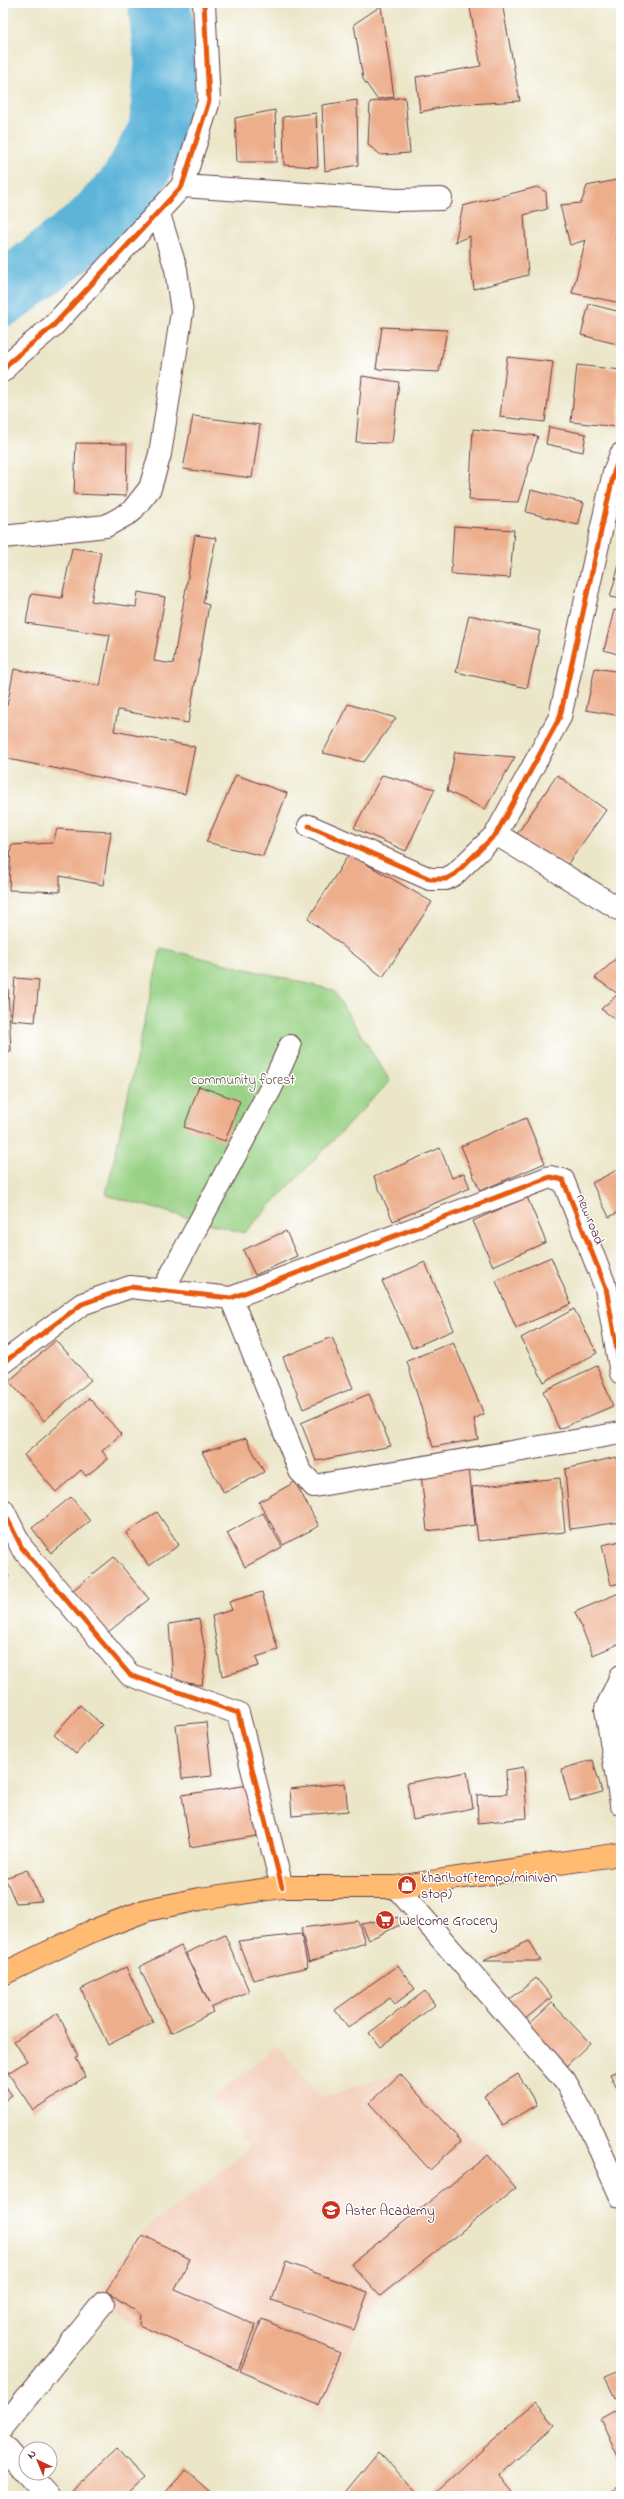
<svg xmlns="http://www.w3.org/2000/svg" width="624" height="2499" viewBox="0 0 624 2499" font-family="'Indie Flower',sans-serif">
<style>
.built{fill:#f4d3c0}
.green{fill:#99d285;stroke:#727858}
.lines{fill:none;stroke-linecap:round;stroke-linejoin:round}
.river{stroke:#5bb4d9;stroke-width:63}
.building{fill:#edae8c}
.minor-casing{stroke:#623d43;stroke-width:24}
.major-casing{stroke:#623d43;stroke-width:24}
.minor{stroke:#fff;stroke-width:22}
.major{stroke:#ffbb71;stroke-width:22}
.cycleway-casing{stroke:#fff;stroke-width:8}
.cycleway{stroke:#e8590c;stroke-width:5}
.labels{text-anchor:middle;stroke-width:3;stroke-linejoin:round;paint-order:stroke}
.park-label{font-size:14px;fill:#625546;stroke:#fff}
.street-label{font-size:14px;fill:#4a1f2b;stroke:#fff}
.poi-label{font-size:14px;fill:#4a1f2b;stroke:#fff;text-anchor:start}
</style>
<rect width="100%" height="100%" fill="#fff"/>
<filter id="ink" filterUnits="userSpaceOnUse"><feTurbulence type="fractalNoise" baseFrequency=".025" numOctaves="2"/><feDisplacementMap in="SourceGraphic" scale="8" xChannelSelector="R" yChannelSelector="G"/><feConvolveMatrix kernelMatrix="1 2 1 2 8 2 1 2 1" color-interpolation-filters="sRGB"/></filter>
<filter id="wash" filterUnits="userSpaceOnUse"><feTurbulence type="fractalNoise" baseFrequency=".012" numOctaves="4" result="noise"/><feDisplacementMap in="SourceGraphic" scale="16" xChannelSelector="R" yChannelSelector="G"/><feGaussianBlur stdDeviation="0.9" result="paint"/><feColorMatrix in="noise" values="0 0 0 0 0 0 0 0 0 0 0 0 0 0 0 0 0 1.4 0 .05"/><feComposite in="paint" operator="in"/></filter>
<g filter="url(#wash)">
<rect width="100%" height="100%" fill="#ebe6c8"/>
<polygon class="built" points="277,2045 321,2097 401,2073 470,2139 486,2148 520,2188 379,2299 353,2339 322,2414 145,2331 98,2294 141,2232 251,2148 212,2098"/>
<polygon class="green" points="161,948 333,990 390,1081 244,1233 106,1195"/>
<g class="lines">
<polyline class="river" points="3,295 92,227 130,186 160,131 166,63 159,3"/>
</g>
<g id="blocks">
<g class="building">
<polygon points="469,3 502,3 520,101 452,105 420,112 416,77 481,66"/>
<polygon points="381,6 394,97 377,99 363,79 354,24"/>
<polygon points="405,97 410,153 381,155 368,145 370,102"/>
<polygon points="357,100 358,165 325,171 322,105"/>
<polygon points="275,110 277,162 237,162 235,118"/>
<polygon points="316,113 318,167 284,165 283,117"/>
<polygon points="621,179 621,236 615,236 621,251 621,303 572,293 586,240 570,245 560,205 581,203 587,186"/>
<polygon points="537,187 546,192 547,209 524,215 528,275 474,289 470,261 470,236 455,242 463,206"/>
<polygon points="589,304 621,312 621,345 581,335"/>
<polygon points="382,327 447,330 439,372 376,369"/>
<polygon points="507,357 553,362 545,422 500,417"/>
<polygon points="577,365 621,370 618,427 571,422"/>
<polygon points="362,376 399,382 392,443 356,442"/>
<polygon points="193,416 260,425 252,478 183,469"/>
<polygon points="549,427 586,434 583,452 546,444"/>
<polygon points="473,429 538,436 518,502 469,500"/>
<polygon points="76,443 127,444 126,496 74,494"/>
<polygon points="531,490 584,503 578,525 526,512"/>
<polygon points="454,526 514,530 510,578 451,574"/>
<polygon points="195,535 216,538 203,603 209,605 188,723 118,710 114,731 195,747 185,794 3,758 3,705 7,706 14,669 100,686 110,635 26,623 31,594 62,598 72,548 101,552 91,601 136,607 138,592 165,597 154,661 173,664"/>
<polygon points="621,558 621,599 610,597"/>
<polygon points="614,610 621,611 621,655 604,650"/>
<polygon points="469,615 540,631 527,688 456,672"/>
<polygon points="595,668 621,672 621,716 586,710"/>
<polygon points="348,704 396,718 364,762 323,753"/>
<polygon points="455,752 515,757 485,809 447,791"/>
<polygon points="236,775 287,793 263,856 206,842"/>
<polygon points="382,775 435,789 406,851 354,828"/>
<polygon points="557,775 606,810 567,865 515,837"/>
<polygon points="57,829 111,832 103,885 60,876 60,892 9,890 11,845 53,843"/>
<polygon points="349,854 432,902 383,977 308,919"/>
<polygon points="621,954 621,1019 618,1021 601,1009 618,994 595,978"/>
<polygon points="15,978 39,980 35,1022 11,1020"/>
<polygon points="3,989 8,989 11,1051 3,1052"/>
<polygon points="199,1086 240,1101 225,1141 184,1127"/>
<polygon points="526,1118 545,1163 480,1191 461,1146"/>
<polygon points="440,1148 452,1178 464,1173 470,1188 393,1221 374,1177"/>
<polygon points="621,1168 621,1211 609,1217 592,1183"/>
<polygon points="527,1197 546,1242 493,1266 473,1221"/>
<polygon points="286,1231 297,1256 255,1275 243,1250"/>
<polygon points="551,1257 571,1304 516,1328 496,1281"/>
<polygon points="425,1262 454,1330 412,1348 382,1281"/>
<polygon points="574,1309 597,1353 544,1382 521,1338"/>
<polygon points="332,1337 353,1388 303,1409 283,1357"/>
<polygon points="56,1340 91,1380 44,1421 9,1381"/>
<polygon points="453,1342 484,1414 474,1419 478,1439 433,1447 407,1361"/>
<polygon points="597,1366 613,1406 559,1429 543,1391"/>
<polygon points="369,1394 391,1446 316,1461 301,1423"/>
<polygon points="89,1398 121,1434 102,1451 108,1459 86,1476 81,1470 56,1492 24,1455"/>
<polygon points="246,1438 264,1472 224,1493 202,1452"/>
<polygon points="616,1457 621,1479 621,1522 570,1529 565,1469"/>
<polygon points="469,1468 475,1525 427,1531 421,1473"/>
<polygon points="560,1478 565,1532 478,1541 472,1487"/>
<polygon points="295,1482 319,1526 283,1545 259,1502"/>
<polygon points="71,1497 90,1521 51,1553 32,1528"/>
<polygon points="157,1512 179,1545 149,1566 126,1533"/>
<polygon points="263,1513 282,1547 245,1567 227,1533"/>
<polygon points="621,1541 621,1583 611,1585 602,1545"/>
<polygon points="114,1557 149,1599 107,1633 72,1591"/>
<polygon points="3,1566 9,1577 3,1580"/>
<polygon points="262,1592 278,1650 256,1657 259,1666 222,1676 212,1616 232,1610 229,1602"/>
<polygon points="621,1592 621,1643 593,1655 575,1612"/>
<polygon points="199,1619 206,1655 202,1685 173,1681 169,1624"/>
<polygon points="80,1705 102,1725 76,1754 54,1735"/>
<polygon points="206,1722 212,1776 182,1779 176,1725"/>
<polygon points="593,1760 602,1792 570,1801 561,1769"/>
<polygon points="524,1767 527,1818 478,1823 477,1795 507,1794 506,1770"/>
<polygon points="467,1772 473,1808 413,1820 407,1783"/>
<polygon points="345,1783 348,1811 292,1816 290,1789"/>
<polygon points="249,1785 257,1836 190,1847 182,1795"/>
<polygon points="27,1870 42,1901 16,1903 5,1878"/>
<polygon points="400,1917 400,1925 368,1940 361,1924"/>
<polygon points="358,1921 365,1943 309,1962 301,1928"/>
<polygon points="301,1934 308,1967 253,1980 238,1941"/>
<polygon points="225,1935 249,1991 211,2008 213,2012 171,2033 139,1967 181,1946 209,2003 186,1953"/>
<polygon points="529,1941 541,1961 483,1961"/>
<polygon points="398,1965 415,1989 395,2004 390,1998 348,2028 335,2010"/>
<polygon points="126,1967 153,2022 108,2045 81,1989"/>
<polygon points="536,1978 552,1997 519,2024 503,2005"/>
<polygon points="425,1991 435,2005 380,2047 369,2033"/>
<polygon points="552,2003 590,2043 562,2070 524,2029"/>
<polygon points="58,2013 78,2056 76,2057 85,2077 33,2110 8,2073 27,2061 14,2041"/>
<polygon points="621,2070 621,2090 618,2091 610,2074"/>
<polygon points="400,2074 461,2141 430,2170 369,2103"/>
<polygon points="518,2074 537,2105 503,2125 484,2095"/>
<polygon points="3,2084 12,2095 3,2102"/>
<polygon points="488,2155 516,2188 380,2296 351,2264"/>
<polygon points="143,2235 190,2259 175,2290 256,2325 238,2370 139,2325 140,2314 106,2291"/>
<polygon points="286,2262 368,2292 354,2330 272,2300"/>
<polygon points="262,2319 340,2353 318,2405 240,2371"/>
<polygon points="621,2369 621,2395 615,2398 605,2377"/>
<polygon points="535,2402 555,2425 499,2475 516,2496 431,2496"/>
<polygon points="621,2407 621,2464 600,2419"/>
<polygon points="116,2449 143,2478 124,2496 72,2496 69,2493"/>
<polygon points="378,2452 421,2496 342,2496"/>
<polygon points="186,2470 212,2494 211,2496 162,2496"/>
<polygon points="621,2486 621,2496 615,2496 612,2492"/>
</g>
</g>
</g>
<g filter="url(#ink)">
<use href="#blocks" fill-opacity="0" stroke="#623d43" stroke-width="1"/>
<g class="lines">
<g class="minor-casing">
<g id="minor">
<polyline points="182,186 397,200 441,199"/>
<polyline points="3,371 10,362 53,326 182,186 209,101 204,3"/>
<polyline points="3,537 106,526 131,512 150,488 160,454 182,312 176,269 158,211"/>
<polyline points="309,826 430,879 446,879 455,874 496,834 560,717 614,472 621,454"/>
<polyline points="496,834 621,910"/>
<polyline points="162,1292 271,1088 290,1046"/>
<polyline points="231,1298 300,1471 314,1486 621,1433"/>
<polyline points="3,1363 82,1304 130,1287 231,1298 550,1177 563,1180 606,1288 621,1373"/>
<polyline points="3,1510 22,1548 130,1675 238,1713 282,1887"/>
<polyline points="621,1676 606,1709 621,1804"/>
<polyline points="396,1887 565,2081 586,2119 621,2197"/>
<polyline points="3,2427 103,2303"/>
<polyline points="3,2446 26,2472"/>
<polyline points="27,2473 48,2496"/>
</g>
</g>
<g class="major-casing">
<polyline id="major" points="3,1974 90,1932 147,1910 200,1899 282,1887 396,1887 621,1854"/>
</g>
<use href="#minor" class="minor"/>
<use href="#major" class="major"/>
<g class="cycleway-casing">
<g id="cycleway">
<polyline points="3,371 10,362 53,326 182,186 209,101 204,3"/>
<polyline points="309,826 430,879 446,879 455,874 496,834 560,717 614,472 621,454"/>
<polyline points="3,1363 82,1304 130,1287 231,1298 550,1177 563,1180 606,1288 621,1373"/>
<polyline points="3,1510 22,1548 130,1675 238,1713 282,1887"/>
</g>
</g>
<use href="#cycleway" class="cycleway"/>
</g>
</g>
<defs>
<g id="shop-disc" transform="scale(1)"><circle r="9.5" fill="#c8321e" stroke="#fff"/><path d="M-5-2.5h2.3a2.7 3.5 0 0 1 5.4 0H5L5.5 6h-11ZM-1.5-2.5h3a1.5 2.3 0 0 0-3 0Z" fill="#fff"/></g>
<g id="supermarket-disc" transform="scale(1)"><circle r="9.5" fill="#c8321e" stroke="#fff"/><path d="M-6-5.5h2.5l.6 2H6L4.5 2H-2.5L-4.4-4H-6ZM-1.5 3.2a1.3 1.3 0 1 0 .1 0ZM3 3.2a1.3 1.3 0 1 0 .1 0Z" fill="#fff"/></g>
<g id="school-disc" transform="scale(1)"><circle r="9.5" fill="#c8321e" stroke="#fff"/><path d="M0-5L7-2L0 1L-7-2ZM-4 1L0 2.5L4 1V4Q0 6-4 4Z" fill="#fff"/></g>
</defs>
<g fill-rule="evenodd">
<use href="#shop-disc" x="407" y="1885"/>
<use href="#supermarket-disc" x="385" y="1920"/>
<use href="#school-disc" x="331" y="2210"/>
</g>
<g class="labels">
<g class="park-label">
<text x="243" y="1084">community forest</text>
</g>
<g class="street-label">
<text transform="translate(591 1219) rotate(68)" y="5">new road</text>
</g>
<g class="poi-label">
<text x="421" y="1882">kharibot(tempo/minivan<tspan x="421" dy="16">stop)</tspan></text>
<text x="399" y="1925">Welcome Grocery</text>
<text x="345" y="2215">Aster Academy</text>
</g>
</g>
<rect width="624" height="2499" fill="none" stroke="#fff" stroke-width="16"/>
<g transform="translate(38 2461) rotate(316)"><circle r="19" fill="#ffffff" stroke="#b7a5aa"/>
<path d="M0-3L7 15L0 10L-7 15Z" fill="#c8321e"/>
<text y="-6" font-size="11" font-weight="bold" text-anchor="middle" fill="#4a1f2b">N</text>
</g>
</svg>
